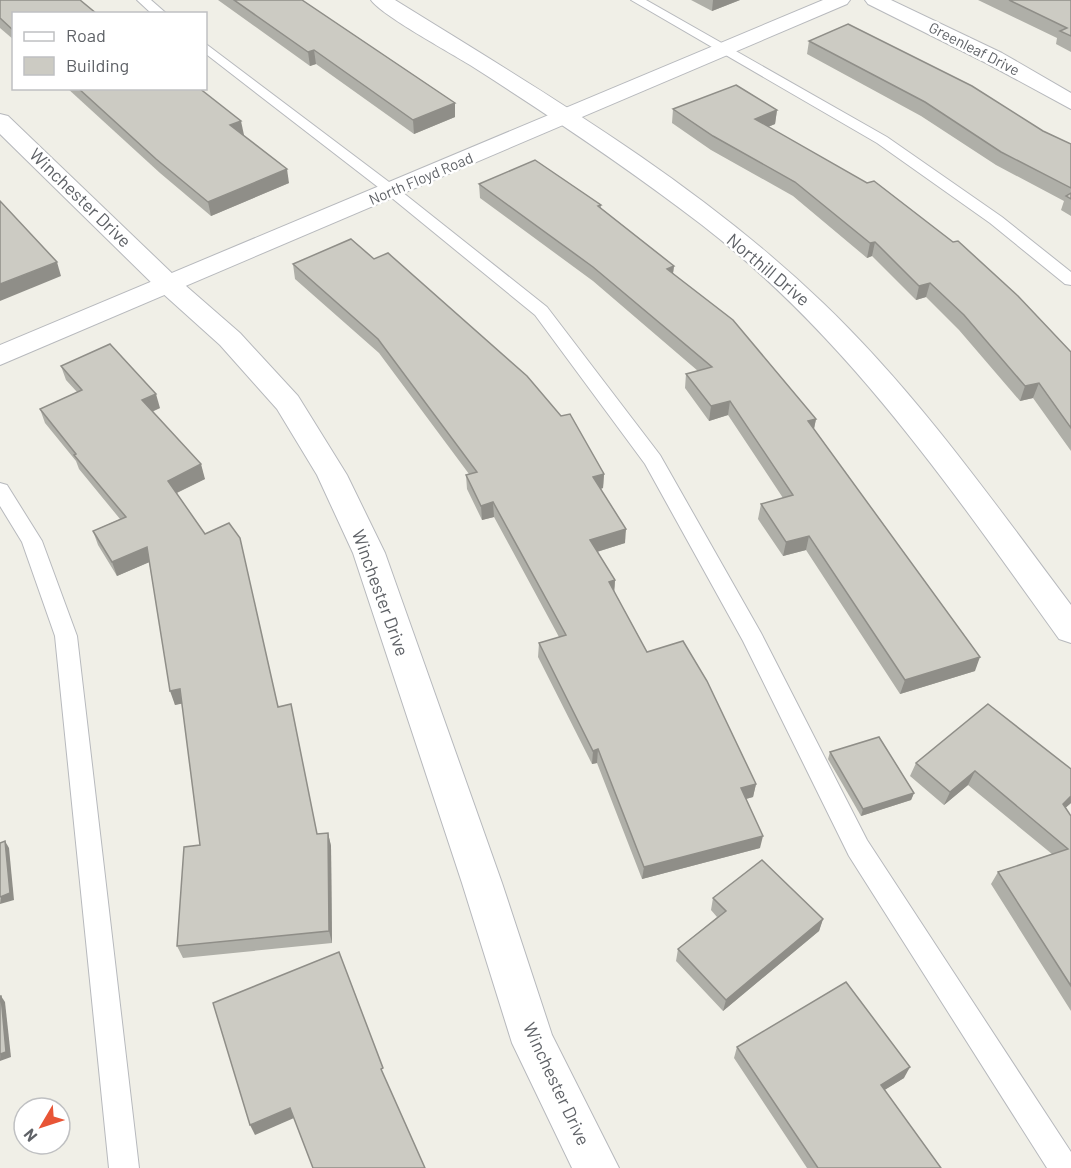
<svg xmlns="http://www.w3.org/2000/svg" width="1071" height="1168" viewBox="0 0 1071 1168" font-family="Barlow,sans-serif">
<style>
.lines{fill:none;stroke-linecap:round;stroke-linejoin:round}
.service-casing{stroke:#b7b9bd;stroke-width:2}
.minor-casing{stroke:#b7b9bd;stroke-width:2}
.tertiary-casing{stroke:#b7b9bd;stroke-width:2}
.service{fill:#fff;fill-rule:evenodd}
.minor{fill:#fff;fill-rule:evenodd}
.tertiary{fill:#fff;fill-rule:evenodd}
.wall{fill:#afafa8}
.shaded-wall{fill:#8f8e88}
.building{fill:#cccbc3;stroke:#8f8e88;stroke-width:1.5}
.labels{text-anchor:middle;stroke-width:5;stroke-linejoin:round;paint-order:stroke}
.far-street-label{font-size:15px;fill:#5f6267;stroke:#fff}
.street-label{font-size:18px;fill:#5f6267;stroke:#fff}
</style>
<rect width="100%" height="100%" fill="#f0efe7"/>
<g class="lines">
<g class="service-casing">
<g id="service">
<polygon points="137,0 151,0 167,14 152,14"/>
<polygon points="631,0 646,0 887,137 1002,217 1071,272 1071,285 1065,284 990,223 877,143"/>
<polygon points="206,44 397,188 547,307 660,455 761,633 867,840 1071,1152 1071,1168 1047,1168 849,856 743,641 645,464 535,315 387,194 206,54"/>
<polygon points="0,483 7,485 42,541 77,636 139,1168 109,1168 55,636 22,542 0,506"/>
</g>
</g>
<g class="minor-casing">
<g id="minor">
<path d="M371 0H395C543 92 696 181 823 303 917 393 993 501 1071 605V643L1059 639C952 490 849 339 702 225 628 168 550 116 470 65 451 53 381 15 371 0Z"/>
<polygon points="865,0 891,0 1002,53 1071,93 1071,109 986,63 868,4"/>
<polygon points="0,114 8,116 178,279 240,333 298,396 347,475 385,553 502,883 552,1035 619,1168 572,1168 512,1043 462,883 353,553 317,475 277,409 220,345 160,291 0,134"/>
</g>
</g>
<g class="tertiary-casing">
<polygon id="tertiary" points="823,0 850,0 847,4 0,365 0,345"/>
</g>
<use href="#service" class="service"/>
<use href="#minor" class="minor"/>
<use href="#tertiary" class="tertiary"/>
</g>
<g class="wall">
<polygon points="0,0 14,14 14,40 0,28"/>
<polygon points="218,0 302,0 455,103 455,117 414,134 316,64 310,66"/>
<polygon points="691,0 740,0 712,11"/>
<polygon points="978,0 1071,0 1071,52 1056,44 1057,38"/>
<polygon points="809,41 1043,131 1071,144 1071,216 1061,210 1064,201 996,165 921,116 807,54"/>
<polygon points="67,88 199,88 289,183 211,216 160,173"/>
<polygon points="673,109 777,110 775,124 768,127 1071,352 1071,451 1033,398 1020,401 959,330 926,297 916,300 872,256 867,258 793,196 711,150 672,123"/>
<polygon points="479,184 601,205 601,208 674,266 673,273 816,419 814,429 975,671 900,694 806,550 783,556 758,519 761,504 783,498 728,415 709,421 685,388 686,374 698,371 593,281 480,198"/>
<polygon points="293,264 604,474 603,488 601,489 625,543 597,552 615,580 614,592 647,652 756,784 753,797 746,799 760,848 642,879 597,763 592,764 538,657 539,643 559,637 494,517 482,520 467,489 466,475 469,474 379,353 295,279"/>
<polygon points="61,366 160,408 152,412 205,479 177,493 279,707 291,704 317,834 328,833 331,846 332,943 183,958 177,946 200,845 182,703 175,705 149,562 117,576 98,545 93,531 120,519 79,469 76,461 45,423 40,409 77,392 66,380"/>
<polygon points="830,752 914,793 911,800 861,816 828,759"/>
<polygon points="916,763 1071,769 1071,803 1065,808 1071,816 1071,1011 991,884 998,872 1052,854 968,785 944,805 910,776"/>
<polygon points="713,898 823,919 819,931 723,1011 676,961 678,949 717,917 711,910"/>
<polygon points="737,1047 904,1078 884,1090 941,1168 807,1168 734,1058"/>
</g>
<g class="shaded-wall">
<polygon points="713,0 740,0 712,11"/>
<polygon points="314,50 316,64 310,66 308,52"/>
<polygon points="455,103 455,117 414,134 413,120"/>
<polygon points="777,110 775,124 753,133 755,119"/>
<polygon points="241,121 244,135 232,139 230,125"/>
<polygon points="287,169 289,183 211,216 208,202"/>
<polygon points="875,242 872,256 867,258 870,243"/>
<polygon points="57,262 61,276 0,301 0,284"/>
<polygon points="674,266 672,280 667,269"/>
<polygon points="930,283 926,297 916,300 919,286"/>
<polygon points="1039,383 1033,398 1020,401 1025,386"/>
<polygon points="156,394 160,408 146,414 142,400"/>
<polygon points="730,401 728,415 709,421 711,406"/>
<polygon points="816,419 813,433 808,421"/>
<polygon points="201,464 205,479 172,495 168,481"/>
<polygon points="604,474 603,488 592,491 593,477"/>
<polygon points="493,502 494,517 482,520 481,506"/>
<polygon points="626,529 625,543 590,554 590,540"/>
<polygon points="809,536 806,550 783,556 786,542"/>
<polygon points="147,547 152,561 117,576 112,562"/>
<polygon points="615,580 614,595 609,582"/>
<polygon points="980,657 975,671 900,694 905,680"/>
<polygon points="180,689 185,703 175,705 170,691"/>
<polygon points="598,749 597,763 592,764 593,751"/>
<polygon points="975,771 968,785 944,805 950,792"/>
<polygon points="756,784 753,797 738,801 741,788"/>
<polygon points="914,793 911,800 861,816 863,809"/>
<polygon points="1071,796 1071,803 1055,817 1063,804"/>
<polygon points="328,833 331,846 332,943 329,931"/>
<polygon points="763,836 760,848 642,879 644,867"/>
<polygon points="5,841 9,848 14,900 0,904"/>
<polygon points="823,919 819,931 723,1011 726,1000"/>
<polygon points="1,996 5,1002 11,1057 0,1061"/>
<polygon points="910,1067 904,1078 875,1096 881,1085"/>
<polygon points="290,1108 294,1118 255,1135 250,1125"/>
</g>
<g class="building">
<polygon points="0,0 80,0 97,14 14,14 14,31 0,18"/>
<polygon points="234,0 302,0 455,103 413,120 314,50 308,52"/>
<polygon points="1009,0 1071,0 1071,36 1060,31 1067,28"/>
<polygon points="848,24 972,86 1043,131 1071,144 1071,188 1001,152 925,102 809,41"/>
<polygon points="736,85 777,110 755,119 867,183 874,181 953,242 958,241 1018,296 1071,352 1071,428 1039,383 1025,386 964,315 930,283 919,286 875,242 870,243 795,182 713,136 673,109"/>
<polygon points="78,88 199,88 241,121 230,125 287,169 208,202 156,159"/>
<polygon points="535,160 601,205 598,206 674,266 667,269 733,320 816,419 808,421 980,657 905,680 809,536 786,542 761,504 793,495 730,401 711,406 686,374 712,367 593,267 479,184"/>
<polygon points="1071,193 1071,199 1066,196"/>
<polygon points="0,201 57,262 0,284"/>
<polygon points="351,239 374,259 388,253 527,376 561,416 570,414 604,474 593,477 626,529 590,540 615,580 609,582 647,652 683,641 707,681 756,784 741,788 763,836 644,867 598,749 593,751 539,643 566,635 493,502 481,506 466,475 477,472 378,339 293,264"/>
<polygon points="110,344 156,394 142,400 201,464 168,481 205,534 229,523 240,538 278,707 291,704 317,834 328,833 329,931 177,946 184,847 200,845 180,689 170,691 147,547 112,562 93,531 126,517 74,455 76,454 40,409 82,390 61,366"/>
<polygon points="988,704 1071,769 1071,796 1063,804 1071,816 1071,986 998,872 1068,849 975,771 950,792 916,763"/>
<polygon points="879,737 914,793 863,809 830,752"/>
<polygon points="5,841 10,893 0,897 0,843"/>
<polygon points="762,860 823,919 726,1000 678,949 726,911 713,898"/>
<polygon points="339,952 383,1068 381,1069 425,1168 313,1168 290,1108 250,1125 213,1003"/>
<polygon points="846,982 910,1067 881,1085 941,1168 818,1168 737,1047"/>
<polygon points="0,996 1,996 6,1052 0,1054"/>
</g>
<g class="labels">
<g class="far-street-label">
<text transform="translate(974 49) rotate(27)" y="5">Greenleaf Drive</text>
<text transform="translate(421 179) rotate(-23)" y="5">North Floyd Road</text>
</g>
<g class="street-label">
<text transform="translate(80 198) rotate(44)" y="6">Winchester Drive</text>
<text transform="translate(768 270) rotate(40)" y="6">Northill Drive</text>
<text transform="translate(380 593) rotate(70)" y="6">Winchester Drive</text>
<text transform="translate(556 1084) rotate(65)" y="6">Winchester Drive</text>
</g>
</g>
<rect x="12" y="12" width="195" height="78" fill="#ffffff" stroke="#bfc0c2" stroke-width="1.5"/>
<rect x="24" y="32" width="30" height="9" fill="#ffffff" stroke="#bfc0c2" stroke-width="1.5"/>
<text x="66" y="42" font-size="18" fill="#5f6267">Road</text>
<rect x="24" y="57" width="30" height="18" fill="#cccbc3" stroke="#bfc0c2" stroke-width="1.5"/>
<text x="66" y="72" font-size="18" fill="#5f6267">Building</text>
<g transform="translate(42 1126) rotate(231)"><circle r="28" fill="#ffffff" stroke="#bfc0c2" stroke-width="1.5"/>
<path d="M0-4.5L10 22L0 15L-10 22Z" fill="#e85536"/>
<text y="-9" font-size="16" font-weight="bold" text-anchor="middle" fill="#5f6267">N</text>
</g>
</svg>
